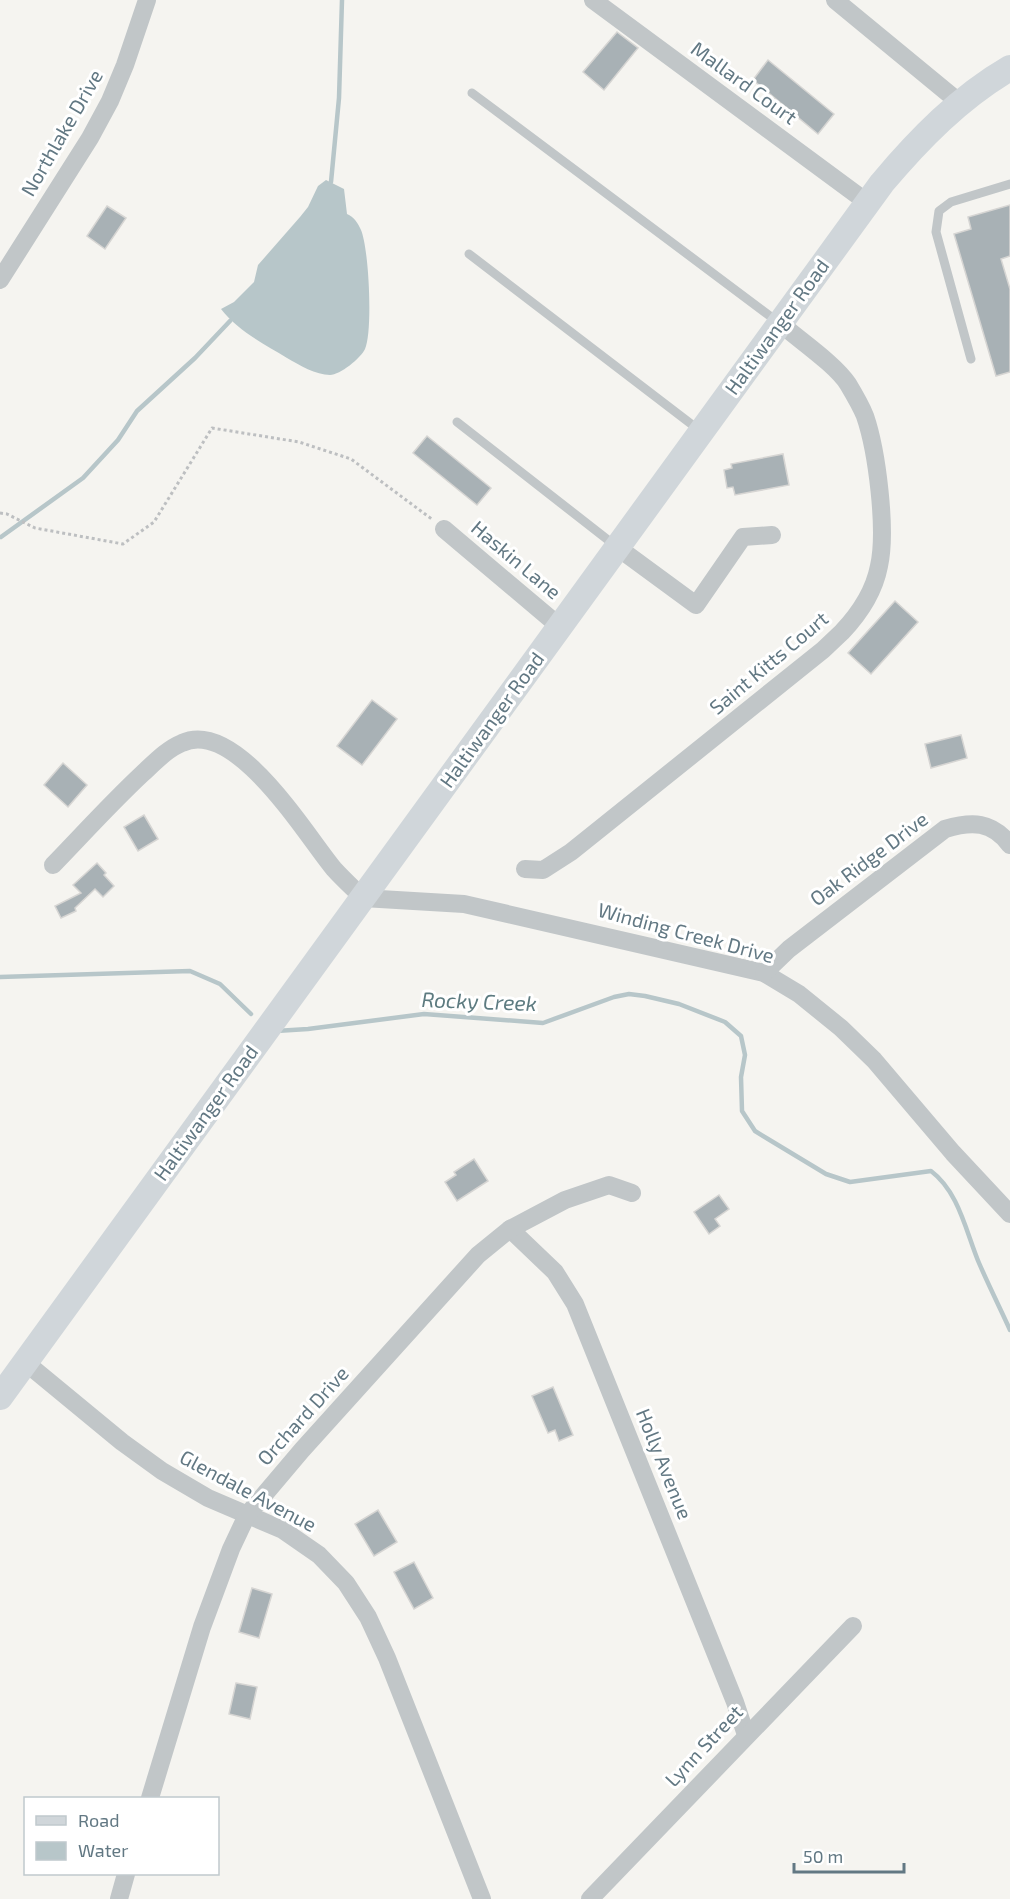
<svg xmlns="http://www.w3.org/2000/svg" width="1010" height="1899" viewBox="0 0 1010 1899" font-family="'Exo 2',sans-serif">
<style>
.water{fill:#b7c6c9}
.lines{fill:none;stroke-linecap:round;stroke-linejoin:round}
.stream{stroke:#b7c6c9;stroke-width:4.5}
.building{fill:#a8b1b5;stroke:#d6d5d3;stroke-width:1.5}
.path{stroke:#bdbfc1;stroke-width:3;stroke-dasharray:3 3;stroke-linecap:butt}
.lane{stroke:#c1c6c8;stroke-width:9}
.street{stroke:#c1c6c8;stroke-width:18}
.secondary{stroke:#d0d6da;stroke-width:26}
.labels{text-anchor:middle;stroke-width:6;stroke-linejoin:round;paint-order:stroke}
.street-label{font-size:20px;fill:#627883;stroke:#fff}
.water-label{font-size:21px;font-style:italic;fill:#5d7b80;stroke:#fff}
</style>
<rect width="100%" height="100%" fill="#f5f4f0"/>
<path class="water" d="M326 180 344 189 347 214C354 217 358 223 361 230 369 249 373 331 365 349 361 358 340 375 330 375 316 375 299 365 287 358 264 344 238 331 221 309L234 302 254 282 258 265 300 217 308 207 318 186Z"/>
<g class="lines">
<g class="stream">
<polyline points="331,182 339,98 342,0"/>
<polyline points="1,537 83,478 118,440 137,411 195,358 230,321"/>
<polyline points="0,977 190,971 220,984 251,1014"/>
<path d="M276 1031 308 1029 424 1014 543 1023 614 997 629 994 645 996 679 1004 725 1022 741 1036 745 1055 741 1077 742 1111 755 1131 768 1139 826 1174 850 1182 931 1171C959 1192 966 1232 979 1263 989 1286 1000 1308 1010 1330"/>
</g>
</g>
<g class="building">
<polygon points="617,32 638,48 604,90 583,72"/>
<polygon points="768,60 834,114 818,134 753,80"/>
<polygon points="1010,205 1010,256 1001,259 1010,289 1010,372 996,376 954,234 971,229 968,217"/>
<polygon points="107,206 126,218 105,249 87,236"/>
<polygon points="427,436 491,488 477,505 413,453"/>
<polygon points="783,454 789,485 735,495 733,487 727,488 724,470 732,468 731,464"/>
<polygon points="895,601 918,622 871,674 848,653"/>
<polygon points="372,700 397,719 362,765 337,746"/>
<polygon points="961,735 967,758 931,768 925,744"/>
<polygon points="63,763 87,785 68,807 44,785"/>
<polygon points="144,815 158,839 138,851 124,827"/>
<polygon points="97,863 106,873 104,875 114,886 103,897 95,889 75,908 76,911 61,918 55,906 81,893 73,885"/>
<polygon points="474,1159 488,1181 457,1201 445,1182 456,1175 454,1172"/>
<polygon points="719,1195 729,1209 715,1219 720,1226 709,1234 694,1212"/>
<polygon points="553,1387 573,1435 559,1441 555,1430 548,1433 532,1396"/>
<polygon points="378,1510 397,1542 374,1556 355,1524"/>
<polygon points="414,1562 433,1598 414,1609 394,1572"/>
<polygon points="252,1588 272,1594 259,1638 239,1632"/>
<polygon points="236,1683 257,1687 250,1719 229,1714"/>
</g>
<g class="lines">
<polyline class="path" points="0,513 7,514 35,528 123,544 154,522 212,428 299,442 351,459 433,520"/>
<g class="lane">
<polyline points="472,93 778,322"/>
<polyline points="469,254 699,430"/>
<polyline points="971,359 936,232 939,211 951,202 1010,184"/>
<polyline points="457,422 617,547"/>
</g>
<g class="street">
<polyline points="593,0 868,203"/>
<polyline points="835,0 960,103"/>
<polyline points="0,280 90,138 110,101 125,65 147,0"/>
<polyline points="444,529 559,626"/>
<polyline points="617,547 696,605 743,537 772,535"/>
<path d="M53 865C83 834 111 803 142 774 154 763 167 749 182 743 236 718 305 834 334 869 343 879 353 888 363 898L464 904 764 973 799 994 841 1028 874 1060 953 1153 1010 1214"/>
<path d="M525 869 543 870 571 852 823 650 842 632C860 613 874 592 879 566 887 530 877 451 865 416 861 406 854 394 848 384 835 364 799 340 780 323"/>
<path d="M764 973 789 949 945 829C972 821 992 821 1010 845"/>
<polyline points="510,1229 555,1272 575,1304 735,1702 746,1735"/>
<polyline points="25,1362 122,1442 162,1471 208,1498 283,1530 319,1555 346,1583 368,1617 387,1658 482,1899"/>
<polyline points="150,1798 202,1627 231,1549 247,1515 302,1450 478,1255 510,1229 565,1200 609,1185 632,1193"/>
<polyline points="119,1899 126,1874"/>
<polyline points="590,1899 853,1626"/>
</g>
<path class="secondary" d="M0 1397 882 183C919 139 960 97 1010 68"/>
</g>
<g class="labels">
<g class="street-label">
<text transform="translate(744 83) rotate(36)" y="7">Mallard Court</text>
<text transform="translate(62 133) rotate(-60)" y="7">Northlake Drive</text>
<text transform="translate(777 327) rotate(-54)" y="7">Haltiwanger Road</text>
<text transform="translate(516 560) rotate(40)" y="7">Haskin Lane</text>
<text transform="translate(769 663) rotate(-40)" y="7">Saint Kitts Court</text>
<text transform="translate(492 720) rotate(-54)" y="7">Haltiwanger Road</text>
<text transform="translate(869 859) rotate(-37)" y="7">Oak Ridge Drive</text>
<text transform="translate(686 933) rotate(15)" y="7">Winding Creek Drive</text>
<text transform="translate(206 1113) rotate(-54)" y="7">Haltiwanger Road</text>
<text transform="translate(303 1416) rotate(-48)" y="7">Orchard Drive</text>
<text transform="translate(664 1464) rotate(68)" y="7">Holly Avenue</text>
<text transform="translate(248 1491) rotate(28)" y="7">Glendale Avenue</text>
<text transform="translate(704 1746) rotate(-47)" y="7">Lynn Street</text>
</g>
<g class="water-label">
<text transform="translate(479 1002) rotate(2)" y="7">Rocky Creek</text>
</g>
</g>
<rect x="24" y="1797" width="195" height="78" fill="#ffffff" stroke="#c0c9cd" stroke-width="1.5"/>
<rect x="36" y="1816" width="30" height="9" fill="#d0d6da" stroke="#c0c9cd" stroke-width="1.5"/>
<text x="78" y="1827" font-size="18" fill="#627883">Road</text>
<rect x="36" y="1842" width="30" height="18" fill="#b7c6c9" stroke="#c0c9cd" stroke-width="1.5"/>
<text x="78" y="1857" font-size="18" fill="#627883">Water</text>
<path d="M794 1863v9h110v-9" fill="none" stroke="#627883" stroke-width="3"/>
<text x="803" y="1863" font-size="18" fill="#627883" stroke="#ffffff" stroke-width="4.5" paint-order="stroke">50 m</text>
</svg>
